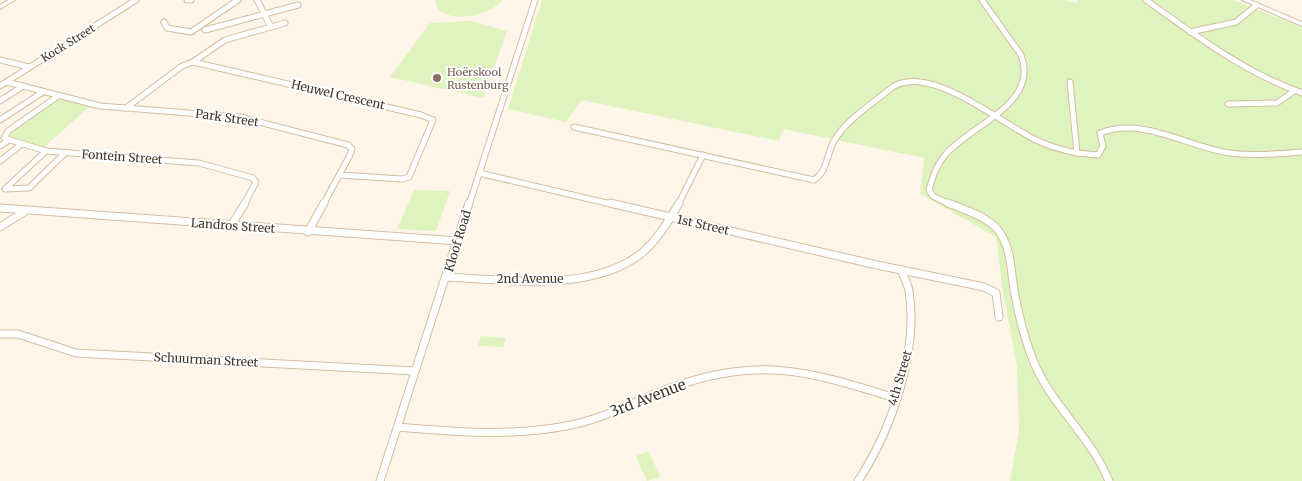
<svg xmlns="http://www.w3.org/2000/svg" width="1302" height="481" viewBox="0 0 1302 481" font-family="Merriweather,serif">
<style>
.green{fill:#dff3be}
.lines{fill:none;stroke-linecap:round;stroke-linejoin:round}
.minor-far1-casing{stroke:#d3bea0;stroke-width:7}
.minor-casing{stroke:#d3bea0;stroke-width:9}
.tertiary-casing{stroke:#d3bea0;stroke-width:2}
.minor-far1{stroke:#fff;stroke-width:5}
.minor{stroke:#fff;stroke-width:7}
.tertiary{fill:#fff;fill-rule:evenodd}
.education-dot{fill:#8d6e63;stroke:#fff;stroke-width:2}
.labels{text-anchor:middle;stroke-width:4;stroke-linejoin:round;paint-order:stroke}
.far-street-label{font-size:11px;fill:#41382c;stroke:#fff}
.far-education-label{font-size:11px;fill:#785e54;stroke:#fff;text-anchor:start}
.street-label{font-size:12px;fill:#41382c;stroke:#fff}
.near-street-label{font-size:15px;fill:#41382c;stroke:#fff}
</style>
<rect width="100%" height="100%" fill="#fff6e9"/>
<g class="green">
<path d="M435 0H502C491 17 438 27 435 0Z"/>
<polygon points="542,0 1064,0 1075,3 1079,0 1233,0 1302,27 1302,481 1010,481 1019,431 1017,366 1003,293 996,237 920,194 924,158 783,129 779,141 582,100 566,122 508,109"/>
<polygon points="471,21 507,31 483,98 390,77 430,23"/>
<polygon points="61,99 89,107 44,147 9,137 10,132 55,101"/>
<polygon points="414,190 450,191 436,231 397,229"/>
<polygon points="481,336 506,338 503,347 478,346"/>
<polygon points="648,451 661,477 647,481 636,456"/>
</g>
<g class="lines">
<g class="minor-far1-casing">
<g id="minor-far1">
<polyline points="187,0 191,0"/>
<polyline points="257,0 271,27"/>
<path d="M1146 0C1196 36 1244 72 1302 93"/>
<polyline points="164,22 167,28 191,32 238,0"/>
<polyline points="205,30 298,5"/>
<polyline points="1190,32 1236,22 1257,5"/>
<polyline points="0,60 29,67"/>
<polyline points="193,62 225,40 285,23"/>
<polyline points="7,82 100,106 240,117 348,145 352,149 350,155 323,205"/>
<polyline points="0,86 136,0"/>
<polyline points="58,96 8,131 4,138 46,151 199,163 253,178 256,182 244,205"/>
<polyline points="0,101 23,86"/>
<polyline points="1228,104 1277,103 1294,91"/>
<polyline points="126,108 182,66 193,62 421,115 433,120 409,177 402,179 340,175"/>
<polyline points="0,120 43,92"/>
<path d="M574 127 814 180C828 171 826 155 834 141 846 120 872 104 890 89 926 60 1001 123 1034 139 1048 146 1062 150 1077 153L1070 82"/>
<polyline points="0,146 9,140"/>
<polyline points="46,151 5,189 29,188 65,153"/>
<path d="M1077 153 1098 155 1103 146 1100 133C1143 116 1187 147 1230 153 1253 156 1278 154 1302 152"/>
<polyline points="0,161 22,144"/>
<polyline points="479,173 615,205"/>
<polyline points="469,205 535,0"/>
<polyline points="678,205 703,155"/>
<path d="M951 205 933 196 929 190C933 176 936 166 945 155 970 125 1040 104 1021 55L982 0"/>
</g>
</g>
<g class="minor-casing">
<g id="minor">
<polyline points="610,203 877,265 984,287 996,293 999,317"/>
<path d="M948 203C965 210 986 216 998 230 1012 247 1011 276 1015 296 1019 316 1024 336 1031 355 1048 403 1090 434 1109 481"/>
<polyline points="0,208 458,241"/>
<polyline points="231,226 245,203"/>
<polyline points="0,227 24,212"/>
<polyline points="308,232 324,203"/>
<path d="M447 277C506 280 594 293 643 252 658 239 669 221 679 203"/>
<polyline points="0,334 18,334 76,353 415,371"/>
<path d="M398 427C455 432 514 437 571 425 605 418 635 401 667 389 758 356 806 370 895 398"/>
<polyline points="380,481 469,203"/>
<path d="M858 481C891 431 919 352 909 291 908 284 904 277 901 270"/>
</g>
</g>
<g class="tertiary-casing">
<g id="tertiary">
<polygon points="8,0 15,0 0,9 0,5"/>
<polygon points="1242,0 1250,0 1302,22 1302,26"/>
</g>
</g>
<use href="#minor-far1" class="minor-far1"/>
<use href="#minor" class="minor"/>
<use href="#tertiary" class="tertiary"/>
</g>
<circle class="education-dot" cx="437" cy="78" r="5"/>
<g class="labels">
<g class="far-street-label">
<text transform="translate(68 43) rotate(-32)" y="4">Kock Street</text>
</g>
<g class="far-education-label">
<text x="447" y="76">Hoërskool<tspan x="447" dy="13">Rustenburg</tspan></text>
</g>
<g class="street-label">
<text transform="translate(338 95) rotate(13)" y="4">Heuwel Crescent</text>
<text transform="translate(227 118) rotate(8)" y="4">Park Street</text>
<text transform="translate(122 157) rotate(4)" y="4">Fontein Street</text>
<text transform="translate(703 225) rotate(13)" y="4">1st Street</text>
<text transform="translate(233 226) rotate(4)" y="4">Landros Street</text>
<text transform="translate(458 241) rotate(-73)" y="4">Kloof Road</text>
<text x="530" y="283">2nd Avenue</text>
<text transform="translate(206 360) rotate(3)" y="4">Schuurman Street</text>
<text transform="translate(900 378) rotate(-74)" y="4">4th Street</text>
</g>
<g class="near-street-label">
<text transform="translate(648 398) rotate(-21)" y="5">3rd Avenue</text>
</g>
</g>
</svg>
